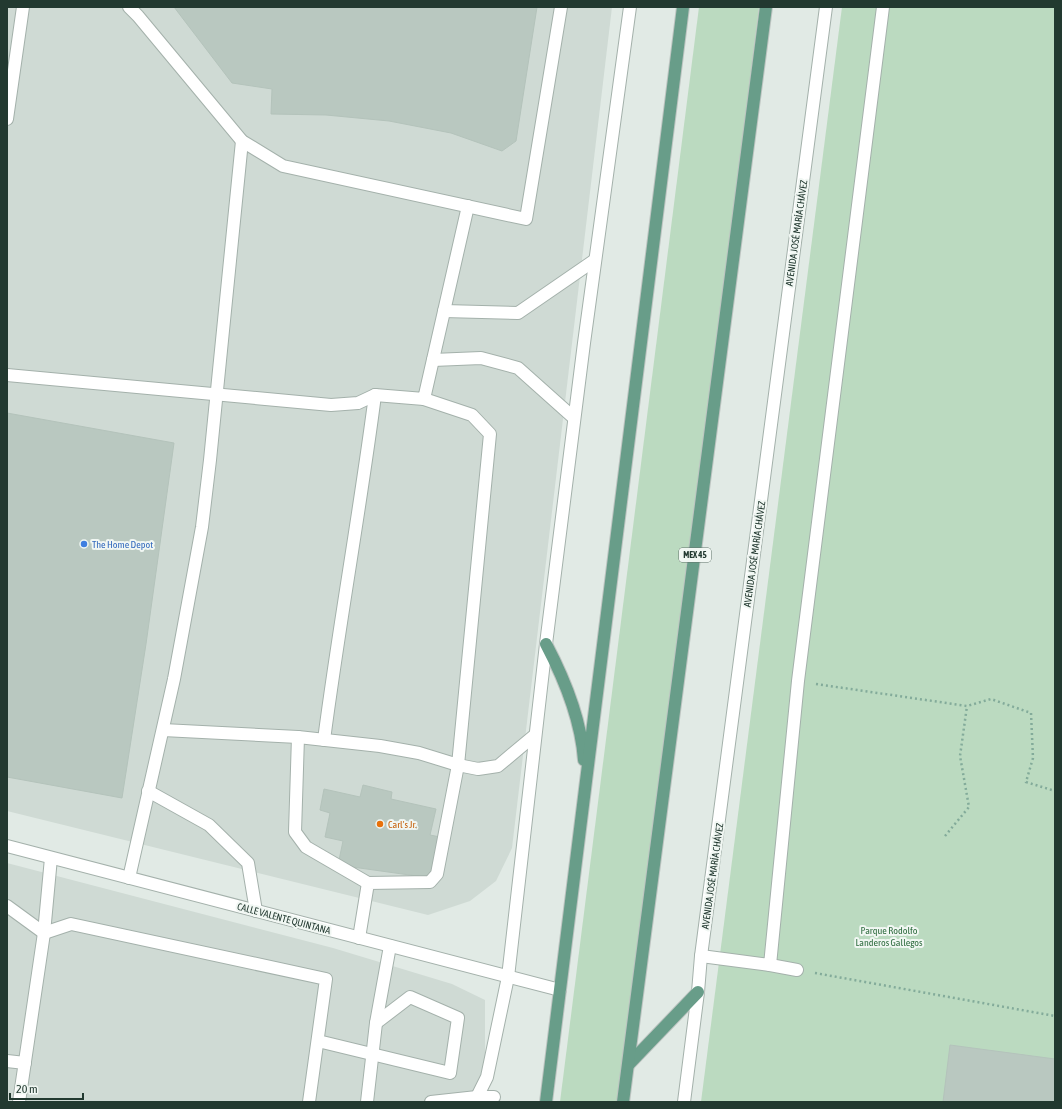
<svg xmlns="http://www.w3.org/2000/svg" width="1062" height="1109" viewBox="0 0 1062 1109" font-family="'Asap Condensed',sans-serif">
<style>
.built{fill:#cfdad4}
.green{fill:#bbdac0}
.building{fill:#b9c8c0;stroke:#b4c3bb}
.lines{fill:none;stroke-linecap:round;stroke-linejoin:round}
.minor-casing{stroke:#a4b1ab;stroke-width:14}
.major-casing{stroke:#bdc4c1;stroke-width:14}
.path{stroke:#83ab9a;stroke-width:2.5;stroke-dasharray:2 3;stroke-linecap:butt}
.minor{stroke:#fff;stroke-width:12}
.major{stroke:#689d89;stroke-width:12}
.shop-dot{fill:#3f7fe0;stroke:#f1f7f3;stroke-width:1.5}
.food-dot{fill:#e8710a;stroke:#f1f7f3;stroke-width:1.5}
.labels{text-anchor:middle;stroke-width:4;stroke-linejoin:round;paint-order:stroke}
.shield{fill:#f1f7f3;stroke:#60726a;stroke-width:1}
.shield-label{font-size:9px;font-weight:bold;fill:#223930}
.street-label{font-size:10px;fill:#223930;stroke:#f1f7f3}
.shop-label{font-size:10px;fill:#366cbe;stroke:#f1f7f3;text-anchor:start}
.food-label{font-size:10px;fill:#c56008;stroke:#f1f7f3;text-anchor:start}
.park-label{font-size:10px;fill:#306d40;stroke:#f1f7f3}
</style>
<rect width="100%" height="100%" fill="#e1eae5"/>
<g class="built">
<polygon points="7,7 612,7 512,848 496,881 470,901 428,915 7,811"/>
<polygon points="7,863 333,948 452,984 485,1000 485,1056 479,1102 7,1102"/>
</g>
<g class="green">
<polygon points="699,7 759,7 626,1081 623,1102 560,1102"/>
<polygon points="842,7 1055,7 1055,1102 701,1102"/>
</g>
<g class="building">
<polygon points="174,7 537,7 516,141 502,151 451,133 389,121 326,115 271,114 272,89 232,83"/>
<polygon points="7,413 174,443 146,644 122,798 7,777"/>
<polygon points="363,785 392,792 391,799 436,809 430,835 440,837 431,878 338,865 343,841 325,837 330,813 320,810 324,789 360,797"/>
<polygon points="950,1045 1055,1059 1055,1102 943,1102"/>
</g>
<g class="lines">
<g class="minor-casing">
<g id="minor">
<polyline points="129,7 138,16 242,141 283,166 526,219 561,7"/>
<polyline points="7,119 23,7"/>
<polyline points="444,311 518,313 595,260"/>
<polyline points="433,360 481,358 518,368 574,418"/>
<polyline points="7,375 331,405 358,403 375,395 424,399 468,206"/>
<polyline points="163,730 298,737 380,746 419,753 458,765 490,434 472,415 424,399"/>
<polyline points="298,737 295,832 306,847 368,883"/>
<path d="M324 740C339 625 360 511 375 395"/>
<polyline points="148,791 209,825 248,863 256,911"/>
<polyline points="7,846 560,990"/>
<polyline points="129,878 174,679 202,527 210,460 242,141"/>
<polyline points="7,906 44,933 71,924 326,979 309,1102"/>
<polyline points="359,938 368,883 430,882 437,874 458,765 478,769 498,766 535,735"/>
<polyline points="701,956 770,965 798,681 883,7"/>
<polyline points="770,965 797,970"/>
<polyline points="318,1041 450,1073 458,1018 410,997 376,1023"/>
<polyline points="7,1061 25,1063"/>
<polyline points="19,1102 44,933 51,858"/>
<polyline points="367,1102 376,1023 390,946"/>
<polyline points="431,1102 477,1097 494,1097"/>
<polyline points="476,1102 477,1097 487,1077 508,977 546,644 584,343 630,7"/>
<polyline points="684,1102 698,992 701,956 826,7"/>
</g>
</g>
<g class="major-casing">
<g id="major">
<path d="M546 644C565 680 581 719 584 760"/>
<polyline points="629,1064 698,992"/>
<polyline points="546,1102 586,781 683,7"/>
<polyline points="623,1102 766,7"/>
</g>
</g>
<g class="path">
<polyline points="816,684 967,706 991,699 1031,713 1033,758 1026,782 1055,791"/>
<polyline points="945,836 969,807 960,756 967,706"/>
<polyline points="815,973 1055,1016"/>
</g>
<use href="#minor" class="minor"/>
<use href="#major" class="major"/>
</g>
<circle class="shop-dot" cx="84" cy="544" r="4"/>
<circle class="food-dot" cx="380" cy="824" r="4"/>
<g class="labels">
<rect class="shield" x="679" y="548" width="32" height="14" rx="3"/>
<g class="shield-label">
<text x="695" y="558">MEX 45</text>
</g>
<g class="street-label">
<text transform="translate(796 233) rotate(-82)" y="4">AVENIDA JOSÉ MARÍA CHÁVEZ</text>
<text transform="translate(754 554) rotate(-82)" y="4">AVENIDA JOSÉ MARÍA CHÁVEZ</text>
<text transform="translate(712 876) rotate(-82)" y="4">AVENIDA JOSÉ MARÍA CHÁVEZ</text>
<text transform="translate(284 918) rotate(15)" y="4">CALLE VALENTE QUINTANA</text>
</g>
<g class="shop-label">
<text x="92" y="548">The Home Depot</text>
</g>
<g class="food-label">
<text x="388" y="828">Carl's Jr.</text>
</g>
<g class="park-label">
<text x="889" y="934">Parque Rodolfo<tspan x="889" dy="12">Landeros Gallegos</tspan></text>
</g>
</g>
<rect width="1062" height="1109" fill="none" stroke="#223930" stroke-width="16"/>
<path d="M10 1093v6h73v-6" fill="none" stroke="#223930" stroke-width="2"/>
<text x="16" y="1093" font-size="12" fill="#223930" stroke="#f1f7f3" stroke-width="3" paint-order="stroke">20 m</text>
</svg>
